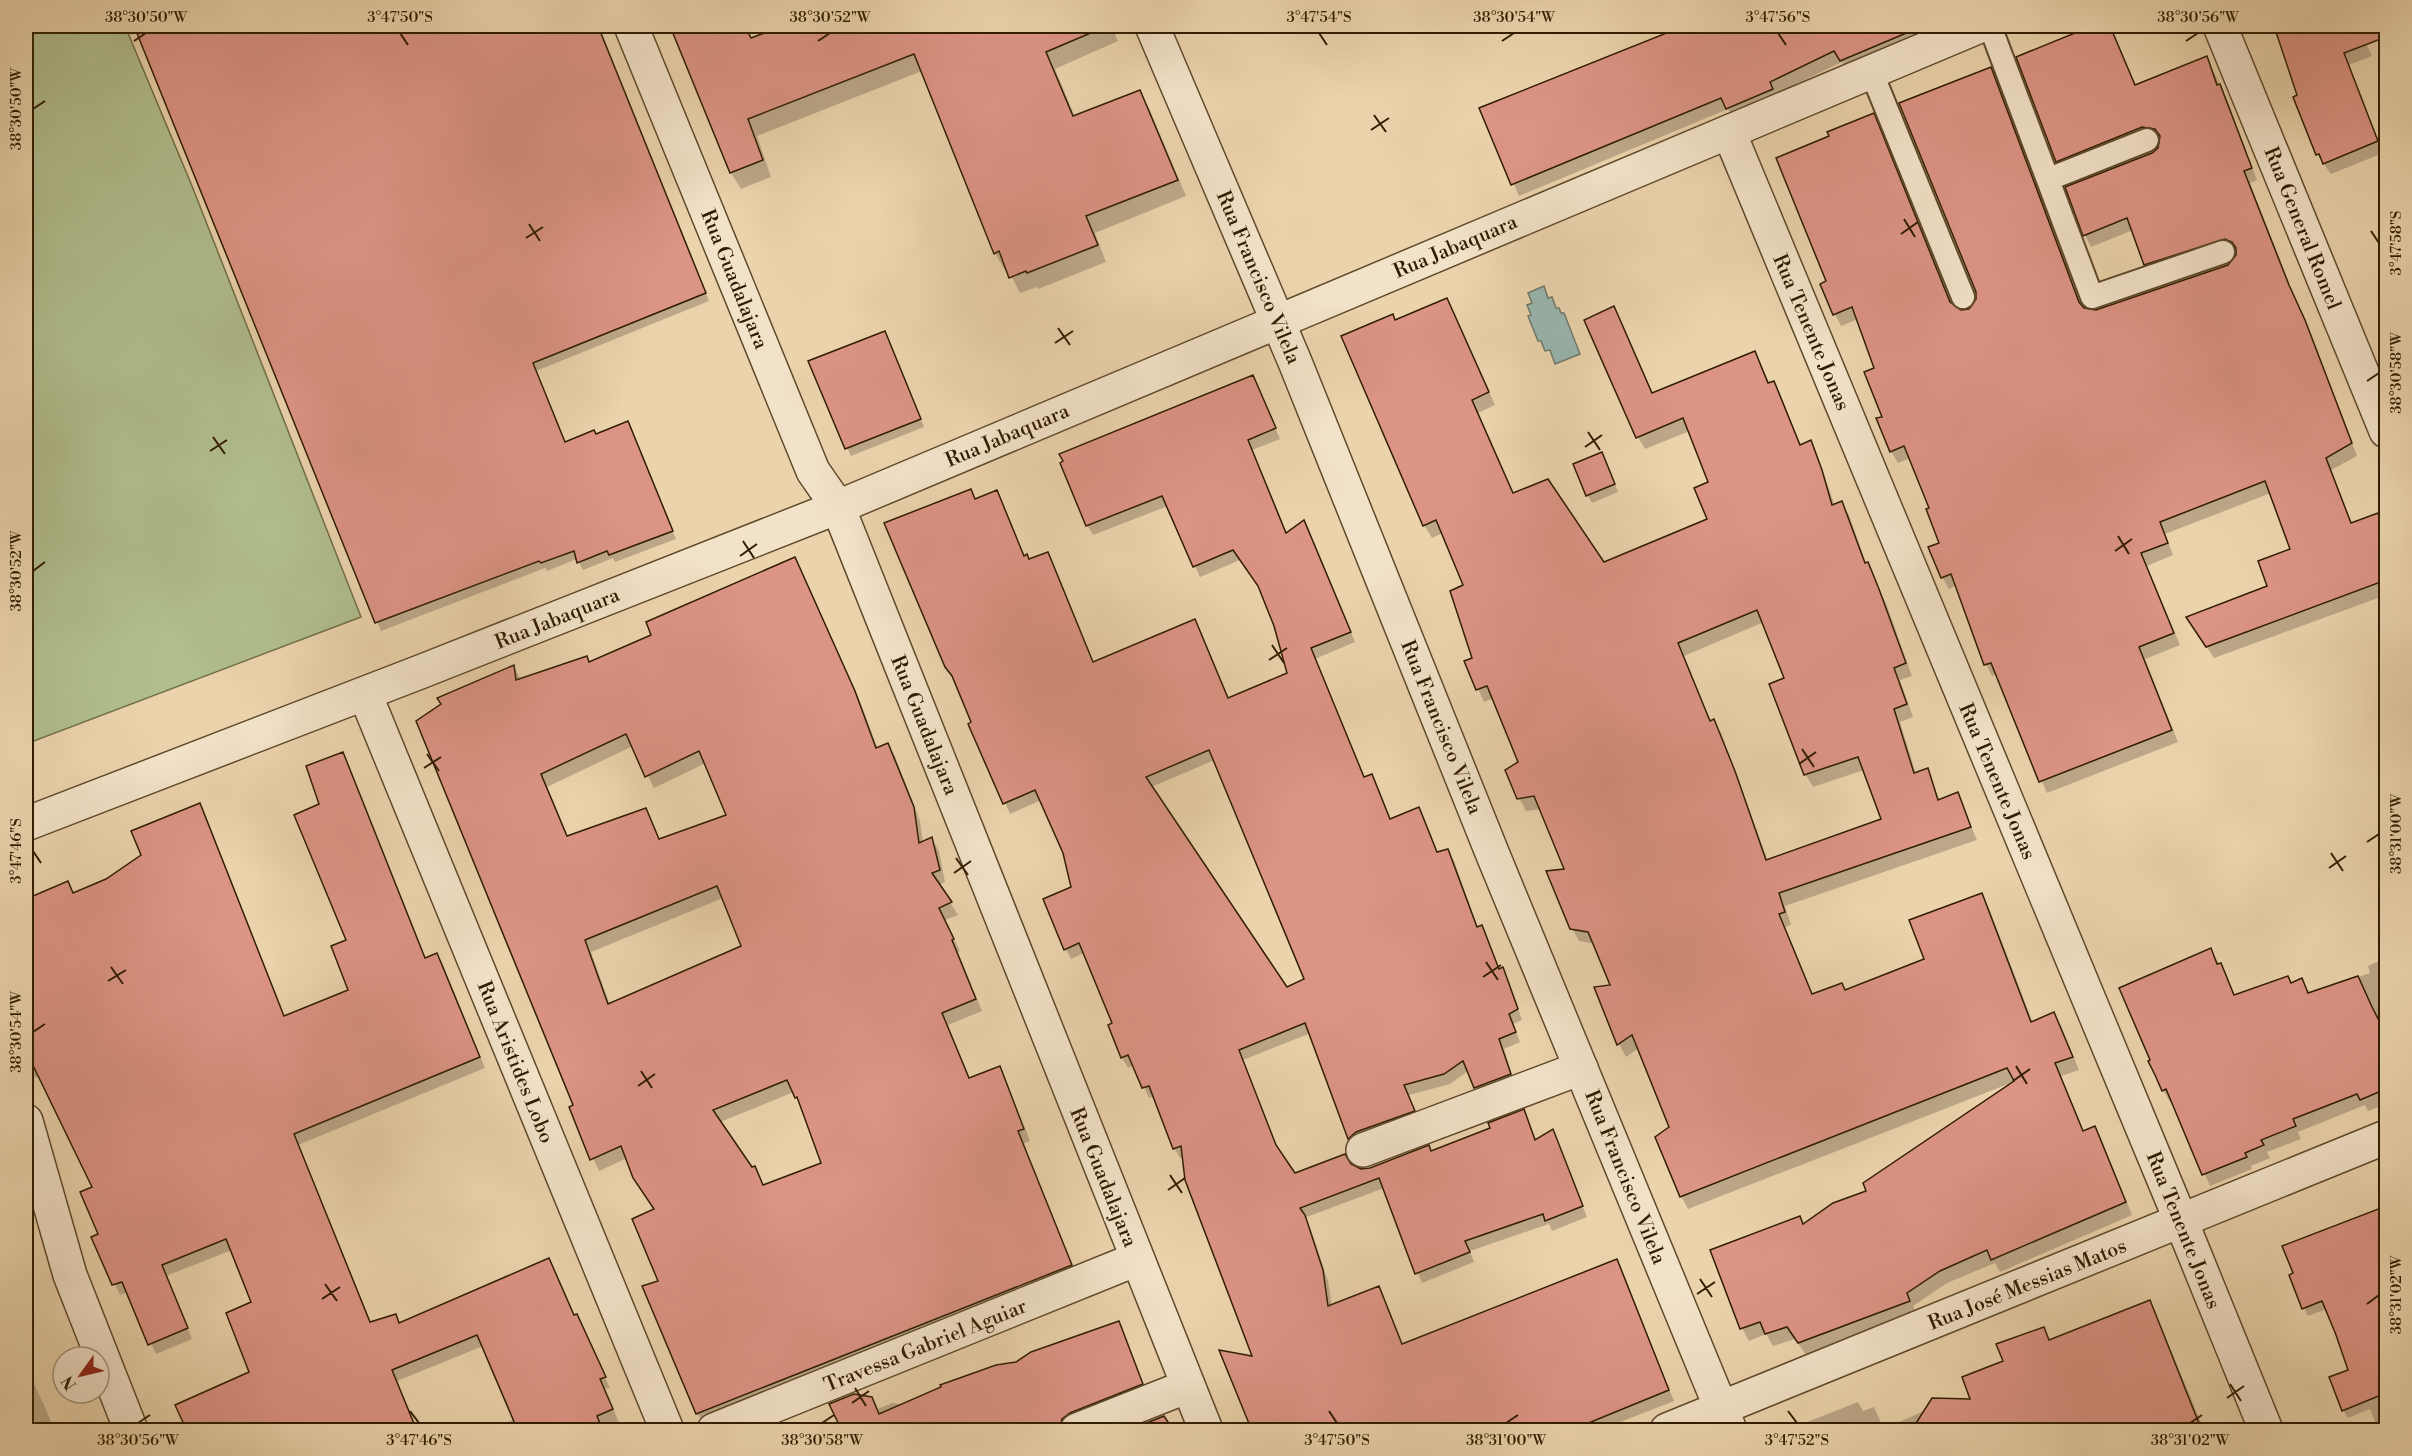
<svg xmlns="http://www.w3.org/2000/svg" width="2412" height="1456" viewBox="0 0 2412 1456" font-family="'Libre Bodoni',serif">
<style>
.green{fill:#b1be8e;stroke:#706e47;stroke-width:1.5}
.water{fill:#99b7b0;stroke:#6f796a;stroke-width:1.5}
.shadow{fill:#0003;fill-rule:evenodd}
.building{fill:#dc9484;stroke:#301d00;stroke-width:1.5;fill-rule:evenodd}
.lines{fill:none;stroke-linecap:round;stroke-linejoin:round}
.service-casing{stroke:#5f4a2b;stroke-width:26}
.minor-casing{stroke:#5f4a2b;stroke-width:36}
.tertiary-casing{stroke:#5f4a2b;stroke-width:36}
.service{stroke:#f2e2c9;stroke-width:22}
.minor{stroke:#f2e2c9;stroke-width:33}
.tertiary{stroke:#f2e2c9;stroke-width:33}
.ticks{fill:none;stroke:#301d00;stroke-width:2}
.labels{text-anchor:middle;stroke-width:4.5;stroke-linejoin:round;paint-order:stroke}
.street-label{font-size:20px;fill:#301d00;stroke:#f2e2c9}
.neatline{fill:none;stroke:#301d00;stroke-width:2}
.ticks-label{font-size:15px;text-anchor:middle;fill:#301d00}
</style>
<rect width="100%" height="100%" fill="#ebd3ac"/>
<filter id="stains"><feTurbulence type="fractalNoise" baseFrequency=".00333" numOctaves="4"/><feColorMatrix values="0 0 0 0 .2 0 0 0 0 .09 0 0 0 0 .02 0 0 0 .5 -.17"/></filter>
<radialGradient id="worn" r=".72"><stop offset=".6" stop-color="#630" stop-opacity="0"/><stop offset="1" stop-color="#630" stop-opacity=".3"/></radialGradient>
<polygon class="green" points="26,26 125,26 192,186 361,617 26,744"/>
<polygon class="water" points="1544,286 1548,298 1552,297 1556,308 1559,308 1561,313 1564,313 1580,354 1555,364 1550,350 1545,351 1541,341 1538,341 1528,316 1531,315 1527,305 1532,303 1528,293"/>
<g class="shadow">
<polygon points="136,26 599,26 709,301 536,371 565,444 596,436 631,431 676,539 615,562 613,558 583,570 577,559 547,571 545,568 381,631"/>
<polygon points="672,26 747,26 752,39 787,26 1111,26 1118,41 1055,69 1075,117 1139,91 1149,108 1186,196 1095,233 1106,262 1038,289 1037,287 1020,293 1007,268 1004,269 995,253 922,71 757,136 771,177 741,189 731,173"/>
<polygon points="1688,26 1957,26 1848,71 1842,62 1775,94 1778,100 1734,119 1728,109 1519,196 1481,108"/>
<polygon points="2096,26 2109,26 2136,86 2206,58 2213,70 2226,97 2257,180 2250,183 2295,298 2311,334 2357,456 2331,470 2352,524 2377,515 2386,533 2386,595 2214,658 2195,629 2269,587 2292,550 2271,493 2165,534 2173,555 2147,566 2180,645 2145,659 2178,742 2047,793 1997,674 1992,676 1986,664 1957,585 1949,589 1942,577 1941,544 1931,508 1911,458 1898,463 1891,451 1876,369 1858,319 1841,326 1835,314 1828,282 1874,117 1880,128 1953,306 1960,312 1968,311 1978,300 1990,69 1997,81 2083,309 2097,311 2228,266 2235,261 2238,252 2233,250 2152,276 2145,264 2133,230 2091,247 2085,235 2159,149 2161,140 2149,139 2064,173 2057,161 2018,58"/>
<polygon points="2275,26 2358,26 2372,56 2349,65 2383,153 2331,174 2317,154"/>
<path d="M1447 299 1495 405 1478 413 1513 495 1603 564 1709 520 1710 483 1690 431 1645 449 1638 437 1614 308 1653 394 1755 353 1770 384 1773 383 1781 396 1801 446 1810 442 1817 455 1835 506 1842 503 1849 515 1866 563 1886 603 1912 676 1900 680 1913 717 1900 722 1916 774 1927 770 1940 801 1957 794 1977 840 1785 906 1791 925 1785 927 1813 996 1846 992 1926 960 1982 895 1989 908 2033 1023 2053 1014 2061 1026 2079 1070 2061 1076 2084 1132 2095 1128 2102 1141 2132 1215 2000 1272 1995 1263 1947 1283 1913 1306 1916 1313 1806 1355 1795 1339 1773 1346 1766 1334 1749 1341 1742 1328 1712 1251 1800 1218 1804 1225 1868 1192 2016 1081 1688 1209 1681 1196 1670 1128 1639 1048 1626 1057 1619 1044 1596 989 1612 987 1595 944 1579 941 1572 928 1566 870 1541 809 1526 811 1519 798 1520 762 1494 698 1484 702 1466 662 1474 658 1465 586 1443 533 1432 538 1424 525 1395 321ZM1764 622 1786 679 1771 684 1806 775 1813 787 1864 770 1882 820 1768 861 1721 733 1713 721 1711 722 1684 656Z"/>
<polygon points="889,340 924,427 851,456 810,362"/>
<path d="M1253 377 1280 439 1252 450 1287 534 1309 532 1355 642 1315 659 1365 779 1371 776 1391 820 1418 809 1438 854 1448 851 1454 861 1478 928 1481 927 1500 970 1502 969 1508 979 1522 1020 1513 1024 1520 1042 1504 1049 1515 1085 1481 1098 1468 1071 1450 1084 1409 1095 1419 1121 1355 1148 1311 1033 1243 1060 1279 1153 1294 1175 1351 1166 1359 1170 1369 1169 1431 1153 1492 1129 1524 1111 1537 1141 1552 1131 1587 1217 1552 1231 1549 1224 1470 1251 1474 1262 1422 1283 1384 1188 1304 1218 1310 1227 1328 1281 1332 1307 1379 1288 1403 1345 1617 1261 1674 1401 1600 1430H1254V1358L1184 1157 1180 1158 1174 1148 1154 1096 1149 1098 1134 1065 1128 1068 1122 1058 1110 1026 1114 1024 1084 953 1071 959 1066 949 1073 888 1064 852 1041 800 1010 814 970 724 973 723 970 491 976 500 997 492 1025 557 1030 561 1048 554 1094 663 1200 631 1229 699 1289 674 1276 625 1262 590 1240 560 1200 577 1168 506 1093 535 1087 525ZM1215 760 1306 979 1287 989 1151 787Z"/>
<polygon points="1606,461 1618,492 1592,503 1587,495"/>
<path d="M801 571 861 704 878 749 888 745 895 756 920 821 923 843 932 839 939 851 945 882 939 885 958 915 945 920 960 951 958 952 982 1011 948 1025 970 1079 1000 1068 1006 1080 1030 1141 1023 1144 1077 1277 704 1425 697 1413 660 1282 655 1210 627 1158 599 1171 570 1108 575 1106 514 667 521 680 589 663ZM633 746 654 788 706 763 728 816 660 840 645 809 568 838 547 787ZM723 898 743 947 610 1005 591 952ZM794 1092 823 1163 764 1187 755 1167 751 1169 720 1122Z"/>
<polygon points="342,754 426,959 437,955 443,965 485,1068 298,1145 371,1324 395,1316 400,1324 577,1316 610,1388 605,1389 622,1430 500,1430 498,1426 514,1419 483,1346 397,1381 418,1430 189,1430 251,1373 252,1303 232,1250 166,1276 192,1339 156,1354 128,1292 120,1295 93,1238 100,1235 95,1188 39,1076 35,1078 28,1065 26,1066 26,901 68,883 74,893 107,880 143,856 199,805 285,1018 350,991 347,941 321,805"/>
<polygon points="2211,950 2227,977 2235,997 2302,980 2310,994 2370,973 2368,966 2386,958 2386,1104 2368,1111 2365,1105 2298,1132 2301,1139 2267,1152 2270,1158 2251,1166 2252,1169 2210,1186 2173,1101 2170,1102 2163,1090"/>
<polygon points="2386,1207 2386,1430 2378,1430 2370,1409 2348,1418 2343,1410 2350,1371 2327,1309 2308,1316 2304,1308 2295,1274 2284,1247"/>
<polygon points="2149,1302 2156,1314 2204,1430 1787,1430 1858,1402 1863,1411 1874,1407 1884,1429 1926,1410 1972,1400 2005,1361 2043,1329 2050,1341"/>
<polygon points="1118,1323 1147,1393 1065,1430 843,1430 871,1399 877,1409 893,1403 904,1405 1017,1364"/>
<polygon points="26,1368 45,1407 54,1430 26,1430"/>
</g>
<g class="building">
<polygon points="134,26 598,26 706,293 533,363 565,442 594,430 596,434 628,421 673,531 609,555 607,551 577,563 574,551 541,563 539,561 375,623"/>
<polygon points="670,26 745,26 751,38 783,26 1107,26 1046,52 1073,116 1140,90 1178,180 1086,216 1098,245 1027,273 1026,271 1009,278 999,251 994,254 914,54 748,119 763,160 730,173"/>
<polygon points="1684,26 1923,26 1840,61 1834,51 1770,82 1773,89 1726,109 1721,98 1511,185 1479,108"/>
<polygon points="2092,26 2110,26 2135,85 2207,56 2217,85 2220,84 2252,168 2244,171 2289,285 2305,320 2352,443 2326,458 2351,523 2378,513 2386,536 2386,580 2206,647 2186,617 2267,586 2258,561 2290,549 2265,481 2160,522 2168,543 2141,553 2174,633 2139,647 2172,730 2039,782 1991,663 1984,665 1951,574 1941,578 1928,547 1939,543 1926,509 1929,508 1904,446 1890,452 1876,418 1882,417 1864,372 1874,368 1852,307 1833,315 1820,284 1826,281 1776,158 1829,136 1827,132 1874,113 1950,302 1961,310 1969,309 1976,299 1976,292 1899,103 1991,67 2079,302 2084,308 2096,310 2228,265 2236,255 2236,248 2232,242 2225,239 2144,265 2127,218 2083,236 2065,187 2152,153 2158,148 2160,136 2155,129 2142,127 2056,162 2016,57"/>
<polygon points="2274,26 2386,26 2386,37 2344,53 2378,141 2323,164 2319,154 2316,155 2293,97 2297,95"/>
<path d="M1447 298 1489 392 1472 400 1513 493 1548 479 1604 562 1707 519 1694 488 1708 482 1683 418 1636 438 1584 320 1614 306 1652 393 1755 351 1768 383 1774 381 1800 445 1811 440 1822 470 1832 505 1842 501 1865 563 1868 562 1879 589 1906 663 1894 668 1907 704 1894 709 1914 773 1928 768 1938 800 1958 792 1971 827 1779 893 1785 912 1779 914 1812 994 1842 983 1845 990 1924 959 1909 920 1982 893 2031 1022 2054 1012 2073 1057 2055 1063 2083 1131 2095 1126 2126 1202 1991 1260 1987 1250 1940 1271 1907 1293 1910 1301 1798 1343 1787 1327 1765 1334 1760 1322 1740 1329 1710 1250 1800 1216 1803 1224 1833 1203 1866 1191 1863 1183 2014 1081 2007 1068 1680 1197 1655 1137 1669 1127 1632 1035 1617 1045 1594 987 1610 985 1588 932 1570 929 1546 871 1564 869 1534 796 1517 799 1505 770 1518 762 1487 686 1476 690 1464 661 1472 658 1450 591 1463 585 1436 520 1423 526 1341 336 1393 314 1395 320ZM1757 610 1784 678 1769 684 1804 775 1858 757 1881 819 1766 860 1735 771 1714 719 1710 721 1678 643Z"/>
<polygon points="885,331 921,419 845,449 808,361"/>
<path d="M1253 375 1276 428 1248 440 1286 533 1304 520 1351 632 1311 648 1364 777 1372 774 1390 819 1419 807 1437 852 1448 849 1477 927 1482 925 1499 969 1503 967 1518 1009 1509 1014 1516 1032 1499 1039 1511 1074 1474 1088 1463 1061 1444 1074 1404 1085 1415 1111 1356 1132 1348 1139 1305 1023 1239 1050 1276 1145 1295 1173 1345 1154 1351 1164 1361 1169 1370 1168 1429 1145 1431 1151 1490 1128 1488 1123 1524 1109 1535 1140 1553 1129 1583 1206 1545 1221 1543 1214 1465 1241 1470 1252 1415 1274 1379 1178 1300 1208 1305 1215 1323 1270 1328 1306 1379 1286 1402 1344 1617 1259 1669 1390 1569 1431H1252L1219 1350 1252 1356 1185 1180 1181 1146 1173 1149 1149 1086 1142 1088 1128 1055 1121 1058 1108 1025 1112 1023 1079 943 1064 950 1043 899 1071 887 1063 853 1035 790 1003 804 968 724 971 722 952 676 945 667 884 523 971 489 975 499 997 490 1024 556 1027 554 1029 559 1048 552 1093 662 1195 619 1228 698 1287 673 1274 626 1258 586 1233 550 1193 567 1162 496 1086 526 1060 463 1063 461 1059 454ZM1209 750 1304 979 1287 987 1146 777Z"/>
<polygon points="1602,452 1615,484 1586,496 1573,464"/>
<path d="M795 557 855 691 876 748 888 743 914 807 919 843 932 837 940 870 932 873 952 902 939 908 954 939 952 940 976 999 942 1013 969 1078 1000 1066 1024 1129 1018 1131 1072 1265 696 1414 642 1286 658 1281 632 1219 654 1209 633 1178 621 1146 590 1160 569 1107 573 1105 416 721 441 704 437 698 514 665 516 680 587 656 589 662 651 635 646 622ZM626 734 645 777 699 751 726 815 659 839 646 808 567 836 541 774ZM717 886 741 946 608 1004 585 940ZM787 1080 795 1098 797 1097 821 1163 763 1185 755 1166 752 1167 713 1110Z"/>
<polygon points="343,752 425,958 437,953 480,1057 294,1134 370,1322 396,1314 399,1323 549,1258 574,1315 577,1314 606,1377 600,1379 613,1409 597,1416 603,1431 518,1431 477,1335 392,1370 417,1431 187,1431 175,1405 249,1372 226,1313 251,1302 226,1239 162,1265 188,1328 148,1345 122,1282 112,1285 91,1237 98,1234 80,1192 92,1187 26,1051 26,899 68,881 73,893 106,879 141,855 131,831 200,803 284,1016 348,990 331,946 346,940 294,815 319,804 306,766"/>
<polygon points="2211,948 2217,964 2221,963 2234,995 2288,976 2291,983 2302,978 2308,993 2358,976 2372,1007 2386,1034 2386,1089 2360,1100 2357,1094 2293,1119 2296,1126 2261,1140 2264,1145 2245,1153 2247,1157 2202,1175 2166,1089 2162,1091 2155,1075 2148,1061 2150,1060 2119,988"/>
<polygon points="2386,1206 2386,1393 2342,1411 2329,1377 2348,1370 2336,1335 2322,1301 2302,1309 2289,1275 2293,1273 2282,1246"/>
<polygon points="2150,1300 2202,1431 1911,1431 1932,1398 1970,1399 1962,1377 2003,1361 1996,1344 2044,1327 2049,1340"/>
<polygon points="1119,1321 1143,1384 1070,1413 1062,1419 1059,1431 842,1431 829,1404 854,1394 872,1397 879,1414 941,1387 940,1385 996,1365 1016,1362 1031,1352"/>
<polygon points="1164,1416 1174,1431 1127,1431"/>
</g>
<g class="lines">
<g class="service-casing">
<g id="service">
<polyline points="1990,26 2092,297 2223,252"/>
<polyline points="1871,71 1963,297"/>
<polyline points="2049,179 2147,140"/>
</g>
</g>
<g class="minor-casing">
<g id="minor">
<polyline points="631,26 813,471 838,507 1206,1430"/>
<polyline points="2220,26 2386,431"/>
<polyline points="1729,132 2181,1221 2266,1430"/>
<polyline points="365,694 667,1430"/>
<polyline points="26,824 420,672 838,507 1980,26"/>
<polyline points="26,1121 70,1275 131,1430"/>
<polyline points="1363,1150 1581,1068"/>
<polyline points="714,1430 1137,1259"/>
<polyline points="1077,1430 1188,1386"/>
<polyline points="1667,1430 2386,1137"/>
</g>
</g>
<g class="tertiary-casing">
<polyline id="tertiary" points="1152,26 1295,362 1493,855 1730,1430"/>
</g>
<use href="#service" class="service"/>
<use href="#minor" class="minor"/>
<use href="#tertiary" class="tertiary"/>
</g>
<path class="ticks" d="M400 33 408 45M1319 33 1327 45M1778 33 1786 45M134 41 146 33M818 41 830 33M1502 41 1514 33M2186 41 2198 33M33 109 45 101M1374 115 1386 132M1371 130 1389 118M1904 219 1915 237M529 224 540 241M2371 231 2379 243M1901 234 1918 222M526 238 543 227M1058 328 1070 345M1055 343 1073 331M2367 381 2379 373M1588 432 1600 450M213 437 225 454M1585 447 1602 435M210 451 227 440M2118 536 2129 554M743 541 754 558M2115 551 2132 539M740 556 757 544M33 571 45 562M1272 645 1284 663M1269 660 1287 648M1802 749 1814 767M427 754 439 771M1799 764 1816 752M424 768 441 757M2367 842 2379 834M33 851 41 863M2331 853 2343 871M956 858 968 875M2329 868 2346 856M954 873 971 861M1486 962 1498 980M111 967 123 984M1483 977 1501 965M108 981 126 970M33 1032 45 1024M2016 1066 2027 1084M641 1071 652 1088M2013 1081 2030 1069M638 1086 655 1074M1170 1175 1182 1193M1168 1190 1185 1178M1700 1279 1712 1297M325 1284 337 1301M1697 1294 1715 1282M322 1299 340 1287M2367 1304 2379 1295M2230 1384 2241 1401M855 1388 866 1406M2227 1398 2244 1386M852 1403 869 1391M410 1411 419 1423M1329 1411 1337 1423M1788 1411 1797 1423M138 1423 150 1415M822 1423 834 1415M1506 1423 1518 1415M2190 1423 2202 1415"/>
<g class="labels">
<g class="street-label">
<text transform="translate(2303 228) rotate(68)" y="7">Rua General Romel</text>
<text transform="translate(1455 246) rotate(-23)" y="7">Rua Jabaquara</text>
<text transform="translate(1259 277) rotate(67)" y="7">Rua Francisco Vilela</text>
<text transform="translate(735 279) rotate(68)" y="7">Rua Guadalajara</text>
<text transform="translate(1812 332) rotate(67)" y="7">Rua Tenente Jonas</text>
<text transform="translate(1007 435) rotate(-23)" y="7">Rua Jabaquara</text>
<text transform="translate(557 618) rotate(-22)" y="7">Rua Jabaquara</text>
<text transform="translate(925 725) rotate(68)" y="7">Rua Guadalajara</text>
<text transform="translate(1442 727) rotate(68)" y="7">Rua Francisco Vilela</text>
<text transform="translate(1998 781) rotate(67)" y="7">Rua Tenente Jonas</text>
<text transform="translate(516 1062) rotate(68)" y="7">Rua Aristides Lobo</text>
<text transform="translate(1104 1177) rotate(68)" y="7">Rua Guadalajara</text>
<text transform="translate(1626 1177) rotate(68)" y="7">Rua Francisco Vilela</text>
<text transform="translate(2184 1230) rotate(68)" y="7">Rua Tenente Jonas</text>
<text transform="translate(2027 1284) rotate(-22)" y="7">Rua José Messias Matos</text>
<text transform="translate(925 1345) rotate(-22)" y="7">Travessa Gabriel Aguiar</text>
</g>
</g>
<rect width="2412" height="1456" fill="none" stroke="#ebd3ac" stroke-width="66"/>
<g transform="translate(81 1375) rotate(236)"><circle r="28" fill="#f2e2c9" stroke="#a49379" stroke-width="1.5"/>
<path d="M0-4.5L10 22L0 15L-10 22Z" fill="#8f2418"/>
<text y="-9" font-size="16" font-weight="bold" text-anchor="middle" fill="#301d00">N</text>
</g>
<rect x="33" y="33" width="2346" height="1390" class="neatline"/>
<g class="ticks-label">
<text x="146" y="22">38°30'50"W</text>
<text x="400" y="22">3°47'50"S</text>
<text x="830" y="22">38°30'52"W</text>
<text x="1319" y="22">3°47'54"S</text>
<text x="1514" y="22">38°30'54"W</text>
<text x="1778" y="22">3°47'56"S</text>
<text x="2198" y="22">38°30'56"W</text>
<text transform="translate(16 109) rotate(-90)" y="5">38°30'50"W</text>
<text transform="translate(2396 243) rotate(-90)" y="5">3°47'58"S</text>
<text transform="translate(2396 373) rotate(-90)" y="5">38°30'58"W</text>
<text transform="translate(16 571) rotate(-90)" y="5">38°30'52"W</text>
<text transform="translate(2396 834) rotate(-90)" y="5">38°31'00"W</text>
<text transform="translate(16 851) rotate(-90)" y="5">3°47'46"S</text>
<text transform="translate(16 1032) rotate(-90)" y="5">38°30'54"W</text>
<text transform="translate(2396 1295) rotate(-90)" y="5">38°31'02"W</text>
<text x="138" y="1445">38°30'56"W</text>
<text x="419" y="1445">3°47'46"S</text>
<text x="822" y="1445">38°30'58"W</text>
<text x="1337" y="1445">3°47'50"S</text>
<text x="1506" y="1445">38°31'00"W</text>
<text x="1797" y="1445">3°47'52"S</text>
<text x="2190" y="1445">38°31'02"W</text>
</g>
<rect width="100%" height="100%" filter="url(#stains)"/>
<rect width="100%" height="100%" fill="url(#worn)"/>
</svg>
